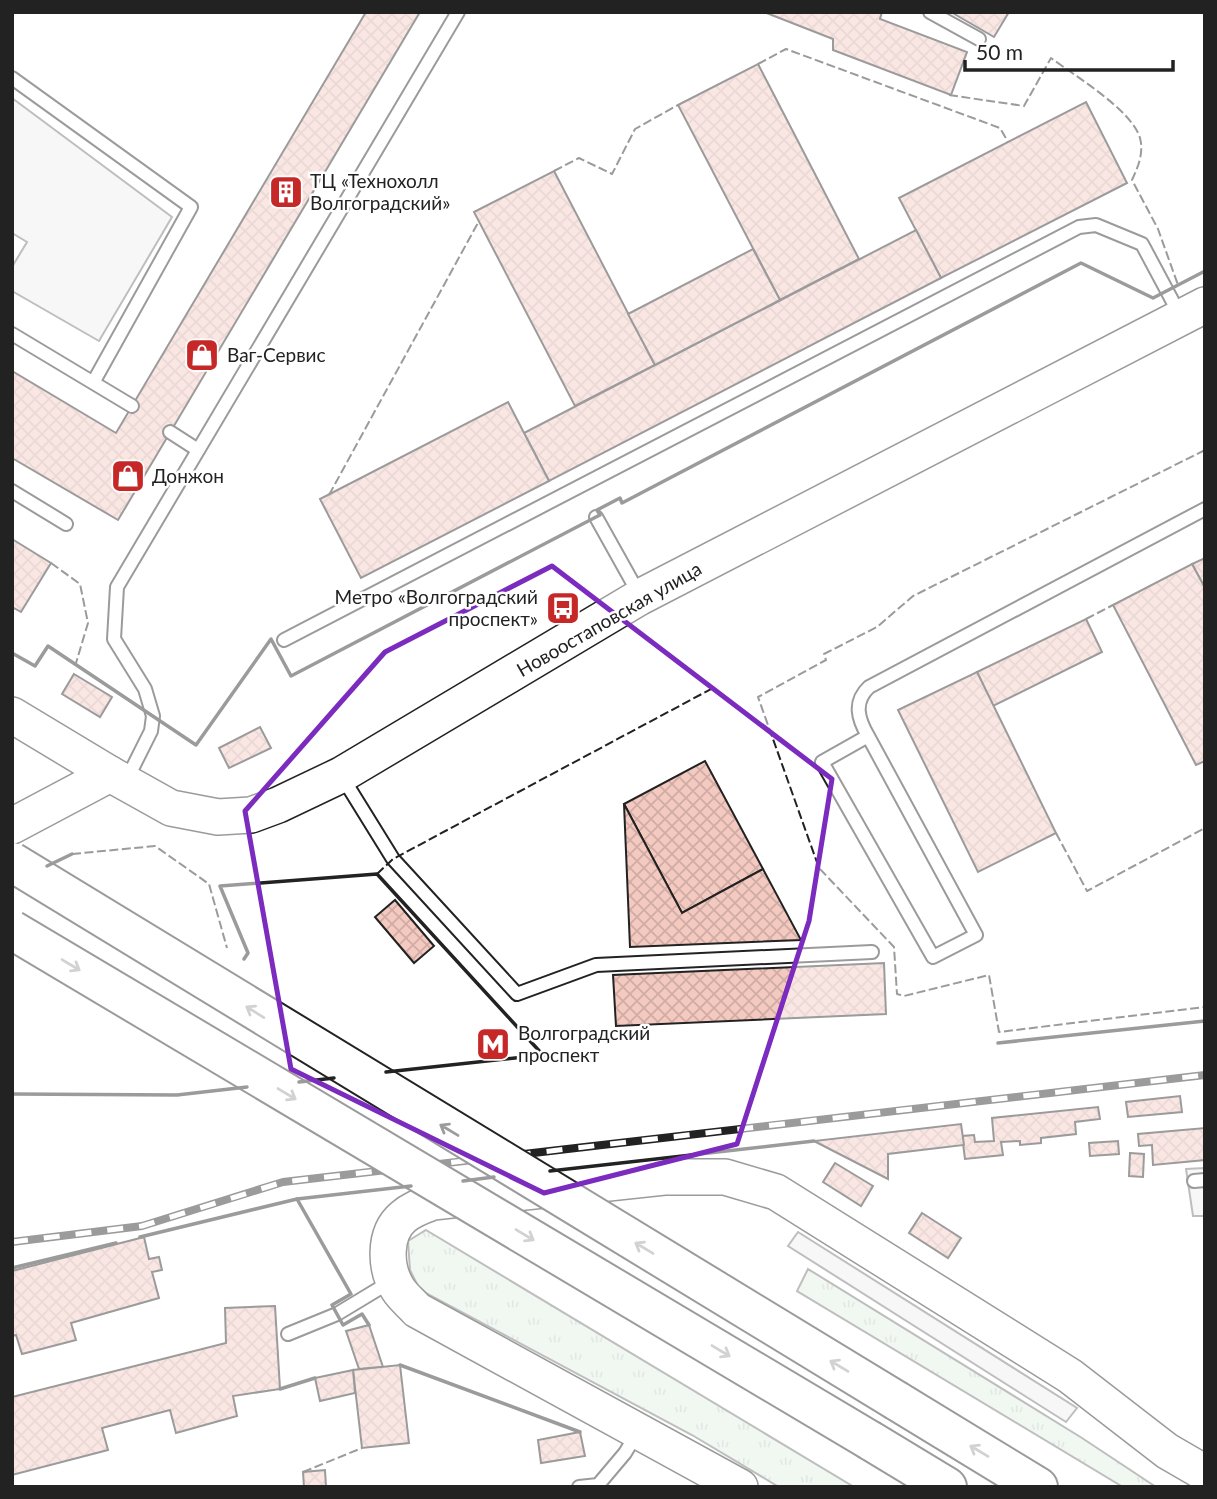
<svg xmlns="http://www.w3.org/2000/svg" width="1217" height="1499" viewBox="0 0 1217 1499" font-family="Lato,sans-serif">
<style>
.grass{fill:url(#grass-tufts);stroke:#6f6f6f;stroke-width:2}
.parking{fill:#ededed;stroke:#6f6f6f;stroke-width:2}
.building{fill:url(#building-cross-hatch);stroke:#222;stroke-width:2}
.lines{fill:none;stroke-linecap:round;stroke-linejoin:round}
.lane-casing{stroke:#222;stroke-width:16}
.secondary-casing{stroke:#222;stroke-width:38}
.primary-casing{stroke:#222;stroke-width:42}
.lane{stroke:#fff;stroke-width:12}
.secondary{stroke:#fff;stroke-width:35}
.primary{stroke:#fff;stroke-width:38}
.rail-casing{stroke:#222;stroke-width:8}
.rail{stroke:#fff;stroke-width:5;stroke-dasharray:16;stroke-linecap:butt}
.primary-bridge-casing{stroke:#222;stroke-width:42;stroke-linecap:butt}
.primary-bridge{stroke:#fff;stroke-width:38}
.fence{stroke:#222;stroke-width:2;stroke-dasharray:9 3.5;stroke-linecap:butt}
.wall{stroke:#222;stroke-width:3.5}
.oneway{stroke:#9c9c9c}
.marked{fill:none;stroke:#7b2cbf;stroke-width:5;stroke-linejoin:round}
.labels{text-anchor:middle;stroke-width:5;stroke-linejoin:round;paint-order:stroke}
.poi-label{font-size:19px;fill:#222;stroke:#fff;text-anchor:start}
.street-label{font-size:19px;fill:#222;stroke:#fff}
</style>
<defs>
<pattern id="grass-tufts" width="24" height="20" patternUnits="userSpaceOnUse" patternTransform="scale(1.75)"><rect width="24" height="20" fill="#e0efe3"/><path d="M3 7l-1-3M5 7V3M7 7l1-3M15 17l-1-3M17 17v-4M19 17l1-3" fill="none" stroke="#c0cdc2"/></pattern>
<pattern id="building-cross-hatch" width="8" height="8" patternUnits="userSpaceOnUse" patternTransform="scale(1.75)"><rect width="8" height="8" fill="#f3c9c0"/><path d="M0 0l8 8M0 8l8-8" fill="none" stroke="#d0aca5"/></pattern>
</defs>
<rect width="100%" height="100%" fill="#fff"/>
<g class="grass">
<polygon points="426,1230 854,1487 779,1487 692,1435 420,1290 410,1270 408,1241"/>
<polygon points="808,1269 1082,1438 1156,1487 1123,1487 797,1291"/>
</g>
<g class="parking">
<polygon points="12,98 172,217 99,341 12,291 12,267 27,242 12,233"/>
<polygon points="1205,1168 1205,1216 1193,1216 1186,1169"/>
<polygon points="798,1232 1077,1408 1066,1422 788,1246"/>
</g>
<g class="building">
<polygon points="366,12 420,12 118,520 12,458 12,371 116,433"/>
<polygon points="764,12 882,12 880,19 967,52 951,95 833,50 833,39"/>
<polygon points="951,12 1009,12 994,37"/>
<polygon points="758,64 859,259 780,300 678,105"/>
<polygon points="1086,102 1127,183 941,278 899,198"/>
<polygon points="554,171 655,365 575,406 474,212"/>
<polygon points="916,230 941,278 549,481 524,433"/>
<polygon points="753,249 780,300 655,365 628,314"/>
<polygon points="508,402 549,481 361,578 320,499"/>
<polygon points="12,539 51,563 21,612 12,607"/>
<polygon points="1205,558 1205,588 1192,564"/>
<polygon points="1192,564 1205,588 1205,761 1196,765 1113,605"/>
<polygon points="1086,619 1102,652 993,706 977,672"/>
<polygon points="977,672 1056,833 978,872 898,710"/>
<polygon points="74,674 112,697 100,717 62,694"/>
<polygon points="260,727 271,748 229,768 219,748"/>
<polygon points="705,761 763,869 682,913 624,804"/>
<polygon points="624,804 682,913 763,869 801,940 630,947"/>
<polygon points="395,900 434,946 414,963 375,917"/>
<polygon points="884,963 886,1014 616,1026 613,975"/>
<polygon points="1180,1096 1182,1112 1128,1117 1126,1102"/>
<polygon points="1098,1107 1100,1119 1075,1122 1076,1134 1041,1138 1041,1143 1020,1145 1020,1141 1001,1142 1003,1155 965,1159 962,1136 974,1135 975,1142 994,1141 992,1118"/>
<polygon points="961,1124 964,1145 888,1154 888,1179 814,1141"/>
<polygon points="1205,1128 1205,1160 1153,1165 1152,1145 1139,1146 1138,1134"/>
<polygon points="1118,1141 1119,1154 1090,1156 1089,1143"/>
<polygon points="1130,1153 1144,1154 1143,1177 1129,1176"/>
<polygon points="835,1163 873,1186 861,1206 823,1182"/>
<polygon points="922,1213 961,1238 948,1258 909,1233"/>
<polygon points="144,1237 149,1259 159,1257 162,1270 152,1272 159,1298 71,1323 76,1340 22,1354 16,1335 12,1336 12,1271"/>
<polygon points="275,1306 280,1389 233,1396 237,1416 176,1433 170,1410 102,1428 108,1450 12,1475 12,1397 226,1343 225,1308"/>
<polygon points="369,1325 383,1367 359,1369 346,1331"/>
<polygon points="400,1365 409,1443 362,1448 353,1370"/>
<polygon points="353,1370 355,1393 320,1401 315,1378"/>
<polygon points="580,1432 585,1456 541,1463 538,1440"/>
<polygon points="325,1470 326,1487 304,1487 303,1472"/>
</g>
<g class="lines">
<g class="lane-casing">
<g id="lane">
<polyline points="930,12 979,39"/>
<polyline points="12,78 191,207 94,381"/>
<polyline points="12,334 132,406"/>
<polyline points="170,432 198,450"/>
<polyline points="12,491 66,524"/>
<polyline points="596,517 639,594"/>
<polyline points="284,640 1079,227 1096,225 1142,244 1181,317"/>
<path d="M868 736 822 762 933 957 976 935 868 736C858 719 853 702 869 687L1205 509"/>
<polyline points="341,775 393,859 517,994 596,965 872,952"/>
<polyline points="126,781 151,731 153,716 145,689 114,639 117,587 458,12"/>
<polyline points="1194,1181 1205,1180"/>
<polyline points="288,1334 337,1314 390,1282"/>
<polyline points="579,1487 598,1485 625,1453 637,1433"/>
</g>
</g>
<g class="secondary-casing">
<g id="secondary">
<polyline points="12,715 110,774 171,808 218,817 251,815 278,805 341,775 640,597 1205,305"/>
<polyline points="12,826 110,774"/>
<path d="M740 1487 417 1310C411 1303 403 1297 398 1289 385 1269 383 1234 403 1217 412 1209 422 1206 433 1202L664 1177H725L776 1192 1070 1376 1167 1451 1205 1473"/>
</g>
</g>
<g class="primary-casing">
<g id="primary">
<polyline points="897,1401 1038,1487"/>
<polyline points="871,1441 947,1487"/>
</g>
</g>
<use href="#lane" class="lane"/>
<use href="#secondary" class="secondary"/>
<use href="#primary" class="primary"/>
<g class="rail-casing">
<polyline id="rail" points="12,1242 142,1226 283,1182 1205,1075"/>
</g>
<use href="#rail" class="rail"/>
<g class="primary-bridge-casing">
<g id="primary-bridge">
<polyline points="12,862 897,1401"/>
<polyline points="12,930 871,1441"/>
</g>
</g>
<use href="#primary-bridge" class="primary-bridge"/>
<g class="fence">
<polyline points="758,64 786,49 1000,128 1008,142"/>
<path d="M949 95 1024 106 1051 58C1075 76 1132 110 1140 138 1144 153 1138 167 1132 180L1158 229 1178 285"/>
<polyline points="554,171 579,158 612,174 635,129 678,105"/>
<polyline points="1205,450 913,596 877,627 824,654 826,660 758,697 819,868 894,947 897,994 904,996 989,975 999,1032 1205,1007"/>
<polyline points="329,495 479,221"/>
<polyline points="51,563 80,584 88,623 76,663"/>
<polyline points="1086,619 1113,605"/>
<polyline points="1056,833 1087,891 1205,828"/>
<polyline points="72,854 155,846 209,884 227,948"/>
<polyline points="377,874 393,859 713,688"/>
<polyline points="303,1472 362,1448"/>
</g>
<g class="wall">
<polyline points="12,653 35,666 48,646 196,745 271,639 291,676 596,517 600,515 597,510 620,498 622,503 1081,263 1153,298 1205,271"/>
<polyline points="47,866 72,854"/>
<polyline points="244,959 248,953 220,886 377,874 543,1055"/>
<polyline points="998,1043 1205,1021"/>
<polyline points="386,1072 543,1055"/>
<polyline points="299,1082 334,1078"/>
<polyline points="12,1094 177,1095 247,1087"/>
<polyline points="550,1171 814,1141"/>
<polyline points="463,1181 494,1177"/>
<polyline points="297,1199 351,1294 332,1305 343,1325 362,1314 369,1325"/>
<polyline points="140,1237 297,1199 411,1186"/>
<polyline points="12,1268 116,1243"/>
<polyline points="400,1365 580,1432"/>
<polyline points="280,1389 315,1378"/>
</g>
</g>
<defs><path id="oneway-shaft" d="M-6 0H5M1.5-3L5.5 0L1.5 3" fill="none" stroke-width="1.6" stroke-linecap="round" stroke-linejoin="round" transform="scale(1.75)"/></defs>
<g class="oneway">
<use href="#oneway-shaft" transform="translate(71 965) rotate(31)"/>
<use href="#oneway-shaft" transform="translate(255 1012) rotate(-148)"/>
<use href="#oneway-shaft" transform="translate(287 1094) rotate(31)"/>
<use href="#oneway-shaft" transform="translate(449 1130) rotate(-149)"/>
<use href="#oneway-shaft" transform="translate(525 1235) rotate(31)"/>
<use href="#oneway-shaft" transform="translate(644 1248) rotate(-149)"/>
<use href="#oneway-shaft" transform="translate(721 1351) rotate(31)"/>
<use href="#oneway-shaft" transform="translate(839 1366) rotate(-149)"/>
<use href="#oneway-shaft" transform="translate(979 1451) rotate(-149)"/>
</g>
<path d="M0 0H1217V1499H0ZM552 566 832 779 809 921 737 1144 544 1193 291 1069 245 811 385 652Z" fill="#fff" fill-opacity=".55" fill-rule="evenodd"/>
<path class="marked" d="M552 566 832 779 809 921 737 1144 544 1193 291 1069 245 811 385 652Z"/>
<defs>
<g id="building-square" transform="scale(1.75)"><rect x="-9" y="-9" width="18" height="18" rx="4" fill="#c62828" stroke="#fff"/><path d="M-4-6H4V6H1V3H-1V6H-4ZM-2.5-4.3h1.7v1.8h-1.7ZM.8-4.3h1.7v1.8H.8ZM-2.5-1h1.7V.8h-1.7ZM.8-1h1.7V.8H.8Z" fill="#fff"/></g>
<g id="shop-square" transform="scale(1.75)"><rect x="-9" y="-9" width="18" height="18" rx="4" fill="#c62828" stroke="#fff"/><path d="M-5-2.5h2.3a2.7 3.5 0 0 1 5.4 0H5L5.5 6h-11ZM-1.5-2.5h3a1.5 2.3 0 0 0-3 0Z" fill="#fff"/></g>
<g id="bus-square" transform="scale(1.75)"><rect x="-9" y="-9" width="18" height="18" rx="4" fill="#c62828" stroke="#fff"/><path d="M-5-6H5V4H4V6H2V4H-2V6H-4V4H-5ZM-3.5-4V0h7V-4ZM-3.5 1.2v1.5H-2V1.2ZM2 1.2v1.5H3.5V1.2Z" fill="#fff"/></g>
<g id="metro-square" transform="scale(1.75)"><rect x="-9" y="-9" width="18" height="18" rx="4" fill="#c62828" stroke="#fff"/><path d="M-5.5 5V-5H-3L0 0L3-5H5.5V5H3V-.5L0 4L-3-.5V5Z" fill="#fff"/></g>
</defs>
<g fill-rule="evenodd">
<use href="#building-square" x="286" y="192"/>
<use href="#shop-square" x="202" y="355"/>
<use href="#shop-square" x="128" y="476"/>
<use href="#bus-square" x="563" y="608"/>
<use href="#metro-square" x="493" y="1044"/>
</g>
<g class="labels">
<g class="poi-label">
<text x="310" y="188">ТЦ «Технохолл<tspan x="310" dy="22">Волгоградский»</tspan></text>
<text x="227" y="362">Ваг-Сервис</text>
<text x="152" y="483">Донжон</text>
<text x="538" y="604" text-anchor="end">Метро «Волгоградский<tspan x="538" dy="22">проспект»</tspan></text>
<text x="518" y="1040">Волгоградский<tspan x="518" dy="22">проспект</tspan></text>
</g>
<g class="street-label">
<text transform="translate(609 619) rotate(-30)" y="7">Новоостаповская улица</text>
</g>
</g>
<rect width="1217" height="1499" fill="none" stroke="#222222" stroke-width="28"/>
<path d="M965 60v10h208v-10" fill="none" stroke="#222222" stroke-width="3.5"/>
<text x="976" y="60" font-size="21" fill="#222222" stroke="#ffffff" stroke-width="5" paint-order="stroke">50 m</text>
</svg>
